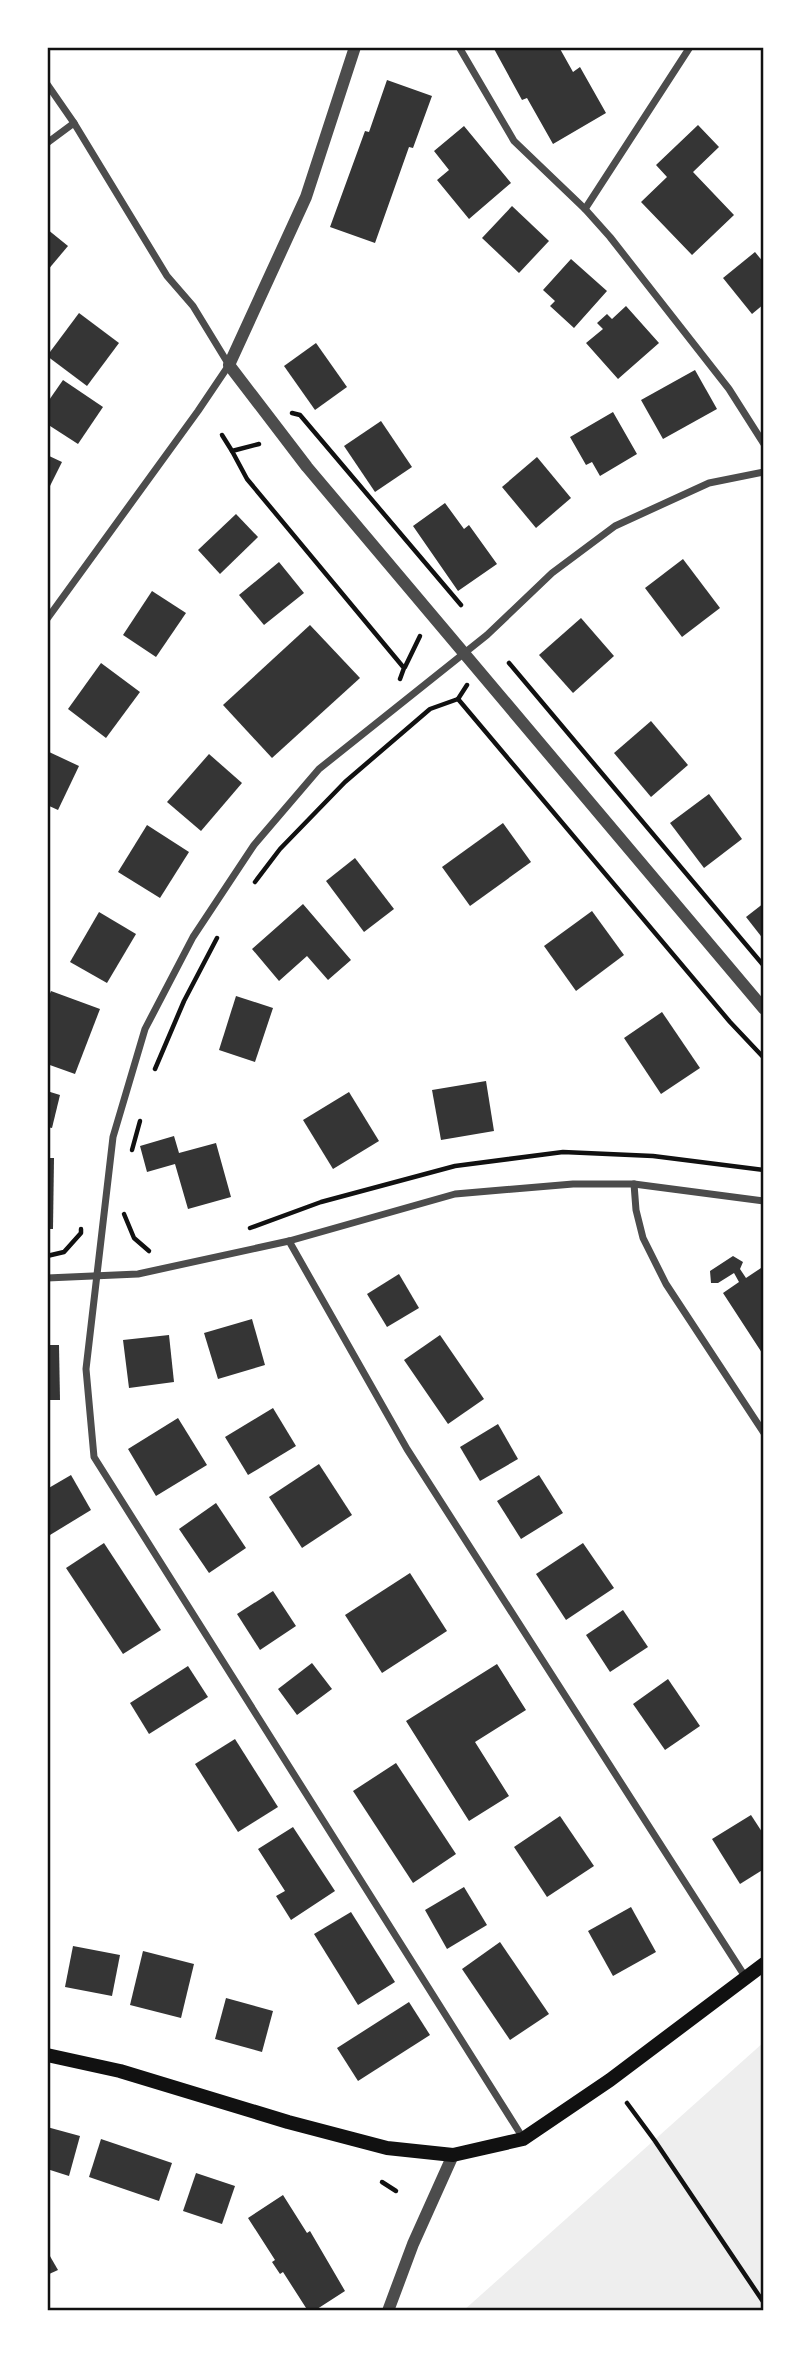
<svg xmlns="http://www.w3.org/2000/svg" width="811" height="2358" viewBox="0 0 811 2358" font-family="'PT Sans',sans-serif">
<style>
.green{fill:#eee}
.building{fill:#353535}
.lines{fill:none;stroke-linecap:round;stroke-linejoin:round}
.path{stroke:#111;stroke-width:4.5}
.minor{stroke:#4c4c4c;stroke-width:7}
.tertiary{stroke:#4c4c4c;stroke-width:12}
.secondary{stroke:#111;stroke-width:14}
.neatline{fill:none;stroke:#111;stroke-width:2.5}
</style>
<rect width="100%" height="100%" fill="#fff"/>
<polygon class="green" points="764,2042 764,2311 463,2311"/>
<g class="building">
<polygon points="493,47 559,47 573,72 580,67 606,113 553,144 527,98 522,100"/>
<polygon points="387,80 432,96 413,148 409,147 375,243 330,227 365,131 369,132"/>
<polygon points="698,125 719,147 693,172 734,215 692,255 641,202 667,177 656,165"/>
<polygon points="464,126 511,183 469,219 437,180 449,170 434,151"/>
<polygon points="512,206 549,241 519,273 482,238"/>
<polygon points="47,229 68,246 47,271"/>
<polygon points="755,252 764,263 764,304 752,314 723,278"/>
<polygon points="571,259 607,291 574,328 550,306 555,301 543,290"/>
<polygon points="626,306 659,343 618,379 586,343 603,329 597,323 607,314 612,319"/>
<polygon points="79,313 119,343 87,386 47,356"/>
<polygon points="316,343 347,387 315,410 284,366"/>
<polygon points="695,370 717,409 663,439 641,400"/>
<polygon points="63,380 103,407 78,444 47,424 47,403"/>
<polygon points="613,412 637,454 600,476 592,462 586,465 570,437"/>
<polygon points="381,421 412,467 375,492 344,446"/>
<polygon points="47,455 62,462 47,492"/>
<polygon points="537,457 571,498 536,528 502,487"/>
<polygon points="445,503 464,529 469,525 497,564 458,591 413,526"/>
<polygon points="236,514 258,537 220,574 198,550"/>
<polygon points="683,559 720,608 682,637 645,588"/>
<polygon points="279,562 304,593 264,625 239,595"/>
<polygon points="152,591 186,613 156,657 123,635"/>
<polygon points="581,618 614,656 573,693 539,655"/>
<polygon points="310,625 360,678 272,758 223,705"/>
<polygon points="101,663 140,692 106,738 68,709"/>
<polygon points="651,721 688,765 651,797 614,753"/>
<polygon points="47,751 79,766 58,810 47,805"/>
<polygon points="209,754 242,783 201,831 167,802"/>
<polygon points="709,794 742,839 704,868 670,823"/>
<polygon points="503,823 531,862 470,906 442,867"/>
<polygon points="147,825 189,852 160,898 118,872"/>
<polygon points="355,858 394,909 364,932 326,881"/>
<polygon points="764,903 764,940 746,917"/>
<polygon points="303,904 351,960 328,980 307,956 279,981 252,949"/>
<polygon points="592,911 624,955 576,991 544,946"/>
<polygon points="99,912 136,934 107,983 70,962"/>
<polygon points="51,991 100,1009 75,1074 47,1064 47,1000"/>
<polygon points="236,996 273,1008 255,1062 219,1050"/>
<polygon points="662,1012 700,1068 661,1094 624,1038"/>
<polygon points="486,1081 494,1131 441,1140 432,1090"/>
<polygon points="47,1091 60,1095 52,1128 47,1127"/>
<polygon points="349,1092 379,1141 333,1169 303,1120"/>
<polygon points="174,1136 179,1153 216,1143 231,1197 188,1209 175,1164 147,1172 140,1146"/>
<polygon points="47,1158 54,1158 53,1229 47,1229"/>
<polygon points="733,1256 743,1262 740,1269 746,1278 764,1266 764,1356 723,1293 739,1282 734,1273 718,1283 711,1283 710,1271"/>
<polygon points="399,1274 419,1308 387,1327 367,1294"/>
<polygon points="252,1319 265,1365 218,1379 204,1333"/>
<polygon points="169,1335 174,1382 129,1388 123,1340"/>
<polygon points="440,1335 484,1399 448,1424 404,1360"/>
<polygon points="47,1345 59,1345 60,1400 47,1400"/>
<polygon points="273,1408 296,1446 248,1475 225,1437"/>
<polygon points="178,1418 207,1465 156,1496 128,1449"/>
<polygon points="498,1424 518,1459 480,1481 460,1447"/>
<polygon points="319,1464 352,1515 302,1548 269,1497"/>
<polygon points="71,1475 91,1510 50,1535 47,1530 47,1489"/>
<polygon points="539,1475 563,1513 521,1539 497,1501"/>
<polygon points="216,1503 246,1548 209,1573 179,1529"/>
<polygon points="104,1543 161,1630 123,1654 66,1568"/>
<polygon points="583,1543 614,1588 566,1620 536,1574"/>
<polygon points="410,1573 447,1631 382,1673 345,1615"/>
<polygon points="273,1591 296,1626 260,1650 237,1614"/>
<polygon points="623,1610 648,1647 610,1672 586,1635"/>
<polygon points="312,1663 332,1689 297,1715 278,1689"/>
<polygon points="497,1664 526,1710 475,1742 509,1796 469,1821 406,1721"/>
<polygon points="188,1666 208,1697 149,1734 130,1703"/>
<polygon points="668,1679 700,1726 665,1750 633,1704"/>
<polygon points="235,1739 278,1807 238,1832 195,1764"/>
<polygon points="396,1763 456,1854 413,1883 353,1791"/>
<polygon points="751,1815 764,1835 764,1869 740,1884 712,1839"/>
<polygon points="560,1816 594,1866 547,1897 514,1847"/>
<polygon points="293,1827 335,1891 291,1920 276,1896 285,1891 258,1849"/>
<polygon points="464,1887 487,1925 447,1949 425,1910"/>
<polygon points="631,1907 656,1952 613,1976 588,1931"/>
<polygon points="351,1912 395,1982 358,2005 314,1934"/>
<polygon points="500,1942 549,2014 510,2040 462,1969"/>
<polygon points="73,1946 120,1955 112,1996 65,1987"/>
<polygon points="143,1951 194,1964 181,2018 130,2005"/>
<polygon points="226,1998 273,2011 262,2052 215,2039"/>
<polygon points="409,2002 430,2035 358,2081 337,2048"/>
<polygon points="47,2127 80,2136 69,2176 47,2169"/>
<polygon points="101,2139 172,2163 159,2201 89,2177"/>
<polygon points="196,2173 235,2186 222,2224 183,2211"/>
<polygon points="283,2195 307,2233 310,2231 345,2291 314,2311 308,2311 283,2272 280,2274 272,2262 275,2260 248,2218"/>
<polygon points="47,2251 58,2270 47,2275"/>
</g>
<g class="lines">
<g class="path">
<polyline points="292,413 300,415 461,605"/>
<polyline points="222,435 232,451"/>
<polyline points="259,444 232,451 247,479 404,668 400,679"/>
<polyline points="509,663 764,966"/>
<polyline points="405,667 420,636"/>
<polyline points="458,699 730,1022 764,1058"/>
<polyline points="255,882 280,849 345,782 430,709 458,699 467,685"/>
<polyline points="155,1069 184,1001 217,938"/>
<polyline points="132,1150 140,1121"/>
<polyline points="124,1214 134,1238 149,1251"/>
<polyline points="250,1228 321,1202 455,1166 563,1152 653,1156 764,1170"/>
<polyline points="47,1256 64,1252 81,1233 81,1229"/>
<polyline points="627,2103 655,2141 764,2303"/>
<polyline points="382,2182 396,2191"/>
</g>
<g class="minor">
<polyline points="459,47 514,141 585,209 610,237 729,389 764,444"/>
<polyline points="47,84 74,123 167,276 193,306 229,365 198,411 47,619"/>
<polyline points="47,143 74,123"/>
<polyline points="585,209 690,47"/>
<polyline points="634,1184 636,1210 643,1238 666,1284 764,1433"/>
<polyline points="289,1241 407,1449 746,1978"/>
<polyline points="47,1278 138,1274 289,1241 455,1194 573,1184 634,1184 764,1201"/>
<polyline points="523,2138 94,1457 86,1369 113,1137 145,1029 193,937 254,845 319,769 487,635 552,573 615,526 709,483 764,472"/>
</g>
<g class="tertiary">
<polyline points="355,47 306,197 229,365 307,467 764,1009"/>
<polyline points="388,2311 413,2244 453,2155"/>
</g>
<polyline class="secondary" points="47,2055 120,2071 288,2122 387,2148 453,2155 523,2139 610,2080 764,1964"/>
</g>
<rect width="811" height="2358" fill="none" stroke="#ffffff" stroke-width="98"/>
<rect x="49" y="49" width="713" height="2260" class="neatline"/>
</svg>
